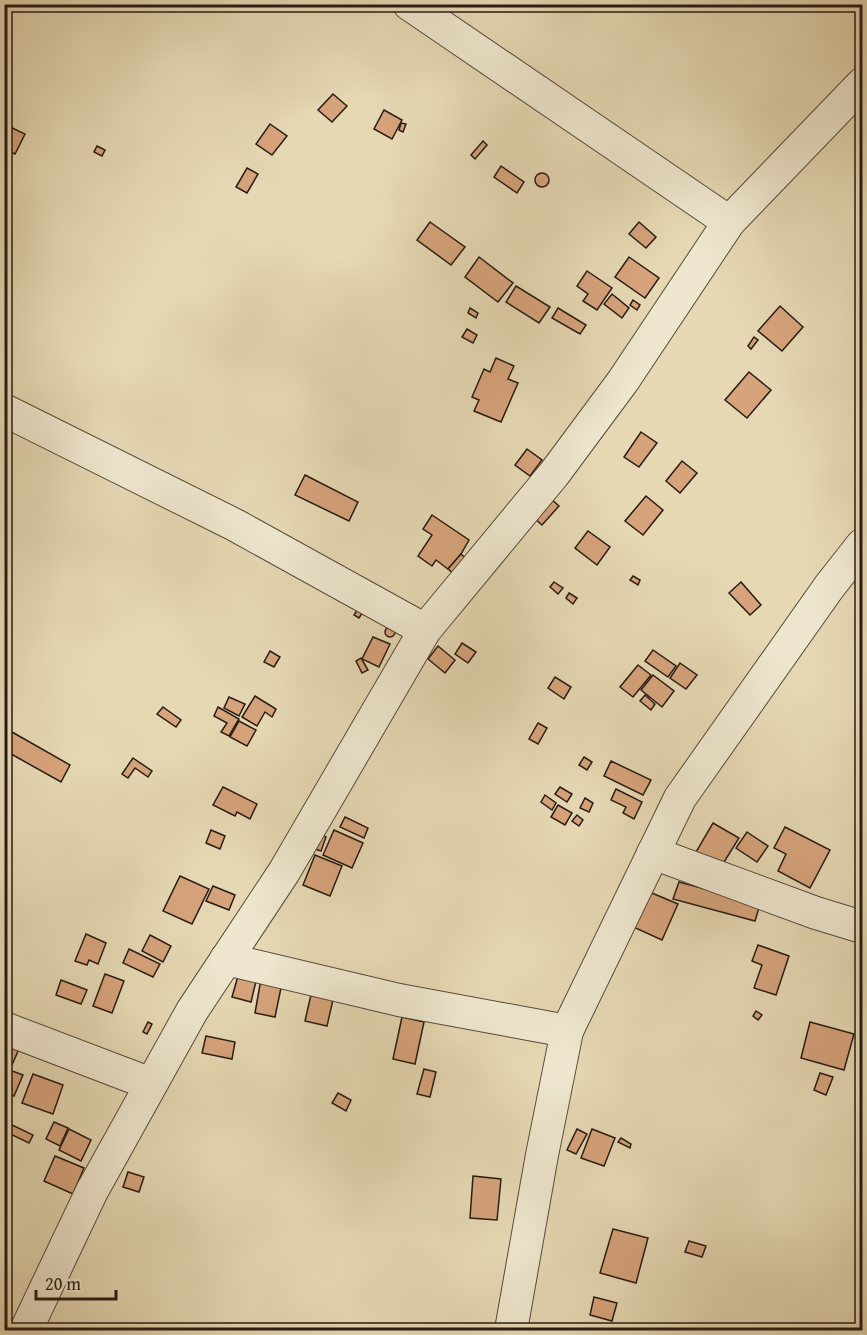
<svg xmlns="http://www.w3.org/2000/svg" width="867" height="1335" viewBox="0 0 867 1335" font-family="'Gentium Book Plus',serif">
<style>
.building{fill:#d6a37b;stroke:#281b15;stroke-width:1.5}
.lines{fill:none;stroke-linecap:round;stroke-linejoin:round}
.street-casing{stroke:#574a3c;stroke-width:34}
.street{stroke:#eee6ce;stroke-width:32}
</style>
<rect width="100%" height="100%" fill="#e5d8b3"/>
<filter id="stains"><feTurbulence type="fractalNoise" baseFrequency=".00333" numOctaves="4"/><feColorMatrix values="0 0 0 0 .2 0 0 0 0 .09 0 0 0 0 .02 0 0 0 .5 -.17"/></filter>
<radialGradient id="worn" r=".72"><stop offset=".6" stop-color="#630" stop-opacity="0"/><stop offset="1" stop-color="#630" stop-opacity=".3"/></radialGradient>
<g class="building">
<polygon points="333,94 347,106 332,122 318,110"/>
<polygon points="384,110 402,120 392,139 374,129"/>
<polygon points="401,123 406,124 403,132 399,130"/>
<polygon points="4,124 25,134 15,154 4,149"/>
<polygon points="270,124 287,136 272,155 256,144"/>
<polygon points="483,141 487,145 475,159 471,155"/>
<polygon points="97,146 105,150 102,156 94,152"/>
<polygon points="501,166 524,182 517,193 494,177"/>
<polygon points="247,168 258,174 247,193 236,187"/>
<circle cx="542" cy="180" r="7"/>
<polygon points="430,222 465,247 451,265 417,240"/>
<polygon points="639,222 656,237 646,248 629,234"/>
<polygon points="479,257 513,283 498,302 465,277"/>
<polygon points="629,257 659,278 645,298 615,277"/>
<polygon points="587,271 612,288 597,310 583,301 588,294 577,286"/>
<polygon points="516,286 550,307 539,323 506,302"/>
<polygon points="612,294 629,308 622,318 604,304"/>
<polygon points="633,300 640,305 637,310 630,305"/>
<polygon points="780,306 803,327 782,351 758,331"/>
<polygon points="470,308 478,313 476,318 468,313"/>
<polygon points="558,308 586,325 580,334 552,318"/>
<polygon points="467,329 477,335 473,343 462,337"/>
<polygon points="754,337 758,340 751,349 748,346"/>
<polygon points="496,358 514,366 508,379 518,383 501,422 474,411 479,400 472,397 484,369 490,372"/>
<polygon points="749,372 771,390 747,418 725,400"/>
<polygon points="641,432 657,443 639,467 624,457"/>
<polygon points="527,449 542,460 530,476 515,465"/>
<polygon points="682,461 697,473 680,493 666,481"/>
<polygon points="305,475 358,502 349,521 295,495"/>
<polygon points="646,496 663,510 643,535 625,521"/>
<polygon points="549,497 559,506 542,525 532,516"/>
<polygon points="432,515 469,540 461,554 448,569 436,560 432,566 418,556 432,535 423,529"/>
<polygon points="588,531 610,547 597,565 575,548"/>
<polygon points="461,554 476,568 463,582 448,569"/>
<polygon points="633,576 640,580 638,585 630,580"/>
<polygon points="554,582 563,588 558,594 550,587"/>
<polygon points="741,582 761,605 750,615 729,593"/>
<polygon points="569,593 577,598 573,604 566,598"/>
<polygon points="364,600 369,603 359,618 354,615"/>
<circle cx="390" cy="632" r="5"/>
<polygon points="373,637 390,644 379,667 362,659"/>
<polygon points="462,643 476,652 468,663 455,654"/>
<polygon points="438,646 455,660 445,673 428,659"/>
<polygon points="653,650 676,666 668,677 645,661"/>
<polygon points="270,651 280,657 274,667 264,662"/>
<polygon points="361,658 368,670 362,673 356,661"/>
<polygon points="680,663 697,675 686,689 670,678"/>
<polygon points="638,665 651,675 633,697 620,687"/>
<polygon points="653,675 674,691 662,707 641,690"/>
<polygon points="555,677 571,687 564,699 548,688"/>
<polygon points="645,695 655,704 651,710 640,701"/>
<polygon points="255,696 276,709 272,717 265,712 257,726 242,717"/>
<polygon points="229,697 245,704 239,716 224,708"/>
<polygon points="163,707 181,720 176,727 157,714"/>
<polygon points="218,707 239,719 229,736 221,732 227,723 214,716"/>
<polygon points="239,721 256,730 247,746 230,737"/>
<polygon points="538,723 547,728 538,744 529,739"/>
<polygon points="5,728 70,765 61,782 4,750"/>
<polygon points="584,757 592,762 587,770 579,765"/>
<polygon points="133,758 152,771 148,777 135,768 128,778 122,774"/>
<polygon points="611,761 651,780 643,795 604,776"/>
<polygon points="223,787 257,804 250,819 237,812 235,816 213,805"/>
<polygon points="560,787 572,794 567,802 555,794"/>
<polygon points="616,789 642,802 634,819 623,813 626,807 611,800"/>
<polygon points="545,795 556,803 552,810 541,802"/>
<polygon points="585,798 593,803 589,812 580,808"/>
<polygon points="558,805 572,813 565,825 551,817"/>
<polygon points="577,815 583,820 579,826 572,821"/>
<polygon points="345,817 368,828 364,838 340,827"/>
<polygon points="713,823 739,838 721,867 696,852"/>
<polygon points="785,827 830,850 810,888 778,871 786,854 774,848"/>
<polygon points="211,830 225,836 220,849 206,843"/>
<polygon points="334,830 363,843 352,868 323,855"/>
<polygon points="747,832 768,846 757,862 736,848"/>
<polygon points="317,834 326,837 321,851 312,848"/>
<polygon points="315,855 342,866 330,896 303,885"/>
<polygon points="180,876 209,889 192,924 163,911"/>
<polygon points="679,882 760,904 755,921 673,899"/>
<polygon points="213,886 235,895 229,910 206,901"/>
<polygon points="647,891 678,904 662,940 631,926"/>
<polygon points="86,934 106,943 98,964 89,960 87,965 75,961"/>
<polygon points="150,935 171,946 163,962 142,951"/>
<polygon points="758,945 789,956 776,995 754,988 762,965 752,961"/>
<polygon points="129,949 160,964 153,977 123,963"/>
<polygon points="105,974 124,981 112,1013 93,1006"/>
<polygon points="238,976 256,981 251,1002 232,997"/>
<polygon points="261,979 282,983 275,1017 255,1013"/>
<polygon points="61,980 87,990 81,1004 56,995"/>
<polygon points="313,986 335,991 327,1026 305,1021"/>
<polygon points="756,1011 762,1015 758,1020 753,1016"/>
<polygon points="402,1017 424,1022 415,1064 393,1059"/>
<polygon points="148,1022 152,1024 147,1034 143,1032"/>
<polygon points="810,1022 854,1034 844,1070 801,1058"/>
<polygon points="206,1036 235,1042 232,1059 202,1053"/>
<polygon points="5,1042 19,1049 11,1067 4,1064"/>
<polygon points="4,1068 23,1075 14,1096 4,1092"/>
<polygon points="424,1069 436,1072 430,1097 417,1094"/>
<polygon points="820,1073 833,1077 826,1095 814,1090"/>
<polygon points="33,1074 63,1085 53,1114 22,1103"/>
<polygon points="338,1093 351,1100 346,1111 332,1103"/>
<polygon points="54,1122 68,1128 60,1146 46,1139"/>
<polygon points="10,1124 33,1135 29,1143 6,1132"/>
<polygon points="69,1129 91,1140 81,1161 59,1150"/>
<polygon points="577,1129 587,1134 576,1154 567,1150"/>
<polygon points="592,1129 615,1138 604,1166 581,1158"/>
<polygon points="621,1138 631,1144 630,1148 618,1142"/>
<polygon points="55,1156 84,1168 73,1194 44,1181"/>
<polygon points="128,1172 144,1177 139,1192 123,1187"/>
<polygon points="473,1176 501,1179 497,1220 470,1218"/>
<polygon points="613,1229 648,1238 636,1283 600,1273"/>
<polygon points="689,1241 706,1246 702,1257 685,1252"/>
<polygon points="594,1297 617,1303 612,1321 590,1315"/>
</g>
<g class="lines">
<g class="street-casing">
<g id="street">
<polyline points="409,4 729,222"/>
<polyline points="4,410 235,525 425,630"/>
<polyline points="653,853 816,913 862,927"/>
<polyline points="226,959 399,1000 567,1031"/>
<polyline points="4,1028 151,1084"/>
<polyline points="26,1330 92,1191 192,1011 284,872 425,630 554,474 623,381 729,222 862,84"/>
<polyline points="511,1330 542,1155 567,1031 680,798 829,587 862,545"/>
</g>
</g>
<use href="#street" class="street"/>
</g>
<rect width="867" height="1335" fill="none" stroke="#e5d8b3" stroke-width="24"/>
<rect x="6" y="6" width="855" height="1323" fill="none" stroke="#281b15" stroke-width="3"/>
<rect x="12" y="12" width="843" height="1311" fill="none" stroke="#281b15" stroke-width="1.5"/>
<path d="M36 1290v9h80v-9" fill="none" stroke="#281b15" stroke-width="3"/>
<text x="45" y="1290" font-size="18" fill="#281b15" stroke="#eee6ce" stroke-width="4.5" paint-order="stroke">20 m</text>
<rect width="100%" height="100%" filter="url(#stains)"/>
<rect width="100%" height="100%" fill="url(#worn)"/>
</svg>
